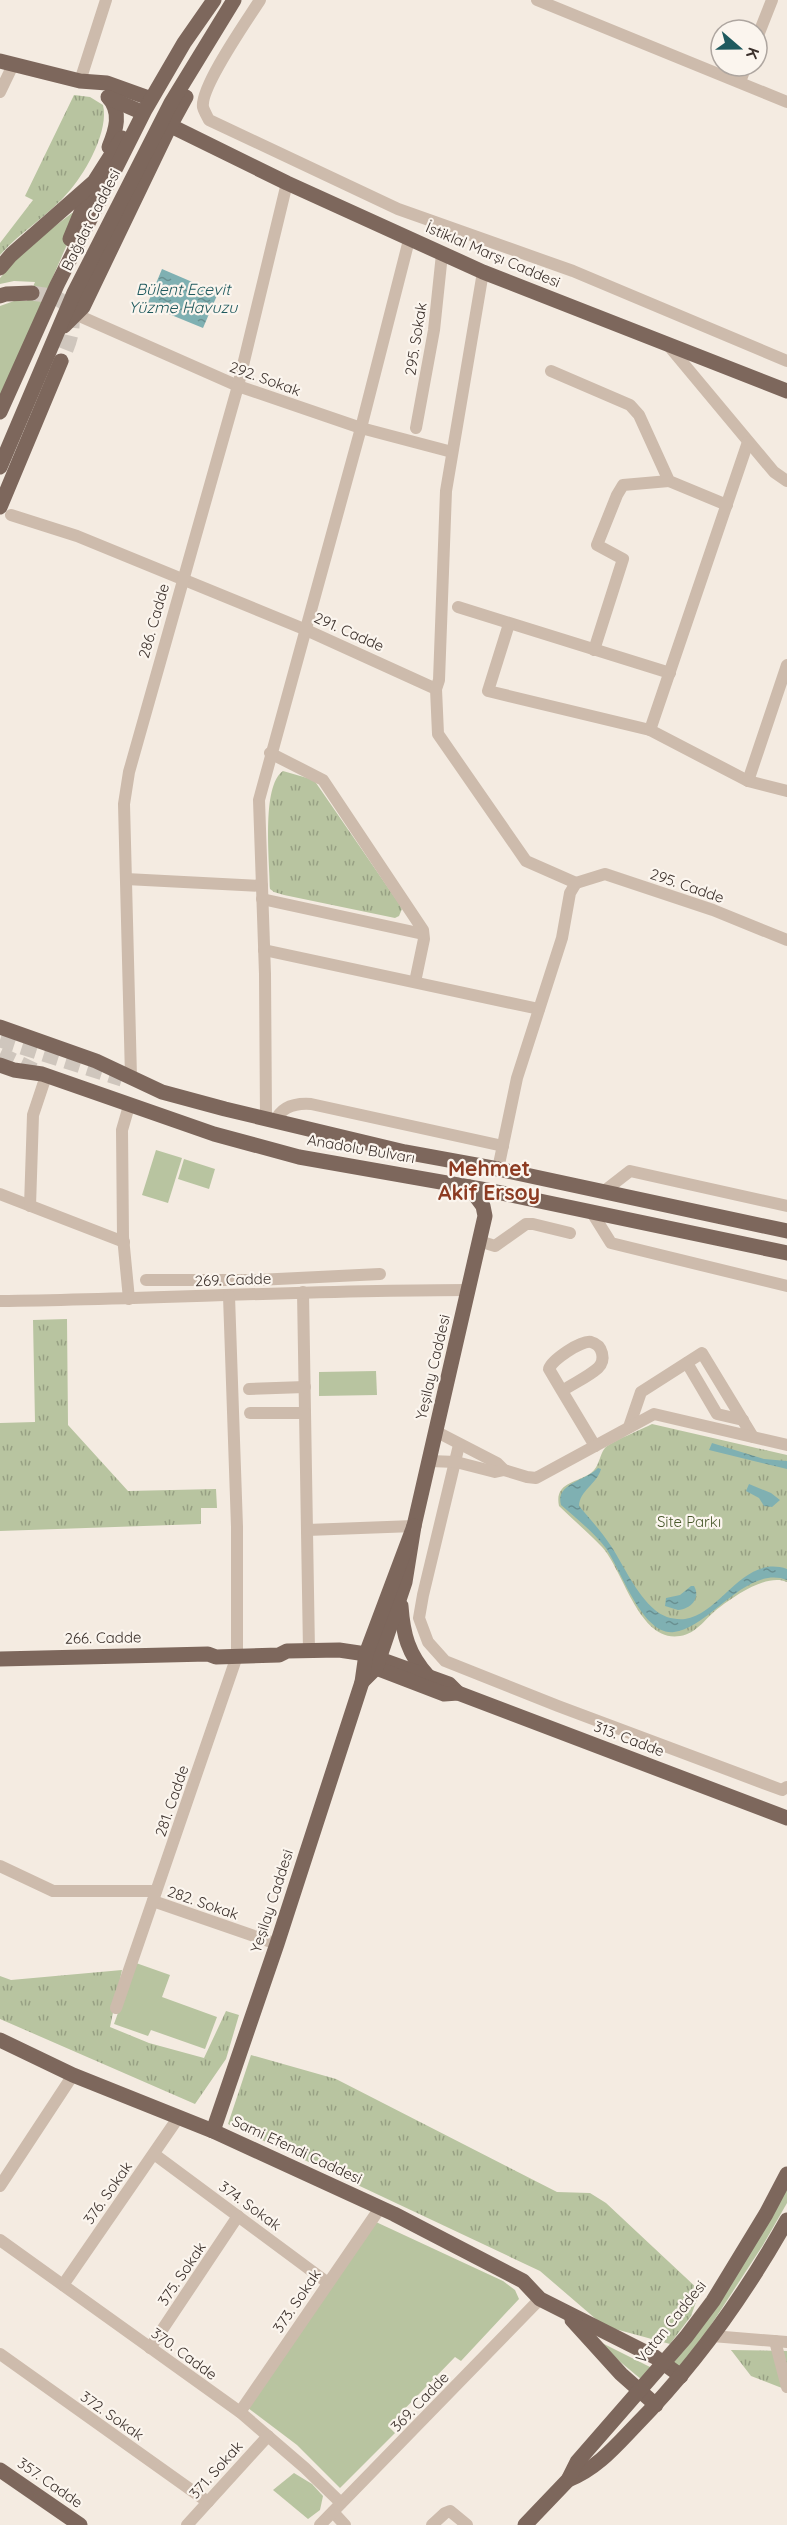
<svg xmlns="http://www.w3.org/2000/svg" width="787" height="2525" viewBox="0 0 787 2525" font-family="Quicksand,sans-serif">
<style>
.green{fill:#b8c4a0}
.park{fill:url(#park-tufts)}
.water{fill:url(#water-ripples)}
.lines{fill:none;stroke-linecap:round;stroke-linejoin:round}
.major-tunnel{stroke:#cfc6bd;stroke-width:15;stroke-dasharray:15 8;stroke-linecap:butt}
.minor{stroke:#cdbbac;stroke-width:12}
.major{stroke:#7d675c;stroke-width:15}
.labels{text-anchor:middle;stroke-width:4.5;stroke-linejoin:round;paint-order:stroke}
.street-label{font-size:15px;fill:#3b302b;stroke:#fbf5ee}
.park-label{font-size:15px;fill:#4a5a2e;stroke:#fbf5ee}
.water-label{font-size:16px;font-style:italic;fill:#1f5a5e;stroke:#fbf5ee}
.district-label{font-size:21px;font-weight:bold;fill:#8c3b22;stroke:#fbf5ee}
</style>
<defs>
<pattern id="park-tufts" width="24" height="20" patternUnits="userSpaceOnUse" patternTransform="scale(1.5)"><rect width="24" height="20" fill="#b8c4a0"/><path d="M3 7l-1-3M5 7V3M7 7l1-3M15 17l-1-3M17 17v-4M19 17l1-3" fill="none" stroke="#97a083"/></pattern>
<pattern id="water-ripples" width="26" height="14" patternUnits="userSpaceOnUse" patternTransform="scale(1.5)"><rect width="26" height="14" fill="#7fb0b2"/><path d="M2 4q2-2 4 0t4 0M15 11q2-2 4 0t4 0" fill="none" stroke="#699091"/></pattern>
</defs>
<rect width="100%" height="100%" fill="#f4ebe1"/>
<g class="green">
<polygon points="72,213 76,213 79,217 0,398 0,306 14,301 27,301 35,282 14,281 0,284 0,278 25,249"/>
<polygon points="156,1150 182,1158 168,1203 142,1195"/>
<polygon points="184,1159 215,1169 209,1189 178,1179"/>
<polygon points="376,1371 377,1395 319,1396 319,1372"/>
<polygon points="136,1963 170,1975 162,1997 217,2017 205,2049 151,2030 148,2036 114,2024"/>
<polygon points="787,2184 787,2203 763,2245 700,2342 679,2368 671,2362"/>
<polygon points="376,2222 503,2281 515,2290 519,2299 461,2361 455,2357 388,2426 395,2433 340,2488 297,2445 248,2408"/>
<polygon points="600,2342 652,2368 642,2380 599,2344"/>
<polygon points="294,2473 312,2484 323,2496 320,2510 308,2519 273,2490"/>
</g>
<g class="park">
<path d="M74 95 90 97 103 105C109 130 87 170 71 189 51 214 21 231 0 255V243L33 200 25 196Z"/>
<path d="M283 771 314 780 400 905 402 909 399 916 395 918 284 895 274 892 270 889C270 862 261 786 283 771Z"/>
<polygon points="67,1319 68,1425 128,1491 216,1489 217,1508 201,1508 201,1524 0,1531 0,1423 35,1422 33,1320"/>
<path d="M652 1424 787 1455V1582C768 1573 736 1595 720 1607 707 1616 697 1634 680 1636 639 1643 624 1571 602 1547 589 1533 573 1520 559 1506 554 1482 577 1483 591 1473 600 1466 599 1455 605 1448 610 1442 643 1429 652 1424Z"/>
<polygon points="122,1970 110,2027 149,2043 204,2058 226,2011 239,2015 226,2059 195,2104 0,2019 0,1976 11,1980"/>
<polygon points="251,2055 336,2079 557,2192 590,2193 606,2203 700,2291 691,2316 670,2344 604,2326 540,2271 228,2124"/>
<polygon points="731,2350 787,2351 787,2390 751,2376"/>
</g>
<g class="water">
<polygon points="162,269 218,293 203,328 147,305"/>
<polygon points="712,1443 764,1459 787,1461 787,1469 709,1450"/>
<path d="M598 1468 601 1469C597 1484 579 1491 579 1506 590 1519 601 1531 611 1546 624 1566 636 1594 655 1610 663 1617 674 1620 685 1619 722 1613 743 1554 787 1569V1580C747 1564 708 1629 674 1632 642 1636 621 1569 605 1547 593 1532 576 1518 561 1505 555 1483 586 1481 598 1468Z"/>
<polygon points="749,1484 771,1493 780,1500 772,1507 764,1506 759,1498 746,1491"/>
<path d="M691 1586H694C701 1598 691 1609 678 1610L665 1606 666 1598 680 1595Z"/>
</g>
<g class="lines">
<g class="major-tunnel">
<path d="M32 293C41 295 53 295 60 300 82 314 69 344 61 361"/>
<polyline points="0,1040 122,1079"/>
<polyline points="0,1054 38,1072"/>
</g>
<g class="minor">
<path d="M260 0C248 19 200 87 203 107 204 111 207 116 209 120L398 209 573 271 787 361"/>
<polyline points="537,0 787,102"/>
<polyline points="757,38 772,0"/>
<polyline points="80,81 106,0"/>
<polyline points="740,82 746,66"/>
<polyline points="0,92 13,65"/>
<polyline points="75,314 238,386 361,428 452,452"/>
<polyline points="668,345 774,472 787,481"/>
<polyline points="551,371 630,405 639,415 669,481 727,505"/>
<polyline points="416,428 434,330 442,254"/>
<polyline points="11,515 77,536 304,629 436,689 438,734 526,861 576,883"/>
<polyline points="458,607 670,673"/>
<polyline points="509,624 488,691 650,730 748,781 787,791"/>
<polyline points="594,650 623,559 597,545 617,495 623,485 669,481"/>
<polyline points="436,689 439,680 446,491 483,272"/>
<polyline points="650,730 748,442"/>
<polyline points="270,753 323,780 423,930 424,939 415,982"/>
<polyline points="748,781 787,665"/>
<polyline points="126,879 262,886"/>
<polyline points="576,883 605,874 713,910 787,940"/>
<polyline points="262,899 423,934"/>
<polyline points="264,950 539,1009"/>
<polyline points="131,1077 124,804 129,772 238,386 287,183"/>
<polyline points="266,1119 265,974 259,800 361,428 409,240"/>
<path d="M275 1122C281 1106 296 1103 311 1104L503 1146"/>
<polyline points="498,1169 517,1078 562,938 570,893 576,883"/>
<polyline points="603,1192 630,1171 787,1206"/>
<polyline points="0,1194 124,1242"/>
<polyline points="30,1206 33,1115 46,1076"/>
<polyline points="591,1211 611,1243 787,1286"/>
<polyline points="479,1241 495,1246 526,1224 533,1224 570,1233"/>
<polyline points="146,1280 257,1280 380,1274"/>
<polyline points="303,1292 309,1651"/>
<polyline points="129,1299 123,1237 122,1130 129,1106"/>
<path d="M0 1301C156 1299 312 1290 468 1290"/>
<polyline points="687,1363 717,1414 743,1420"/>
<polyline points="249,1389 305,1387"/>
<path d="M562 1391 549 1369C552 1360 581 1340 591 1342 603 1345 606 1360 598 1368 588 1377 574 1383 562 1391L595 1446"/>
<polyline points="250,1413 305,1413"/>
<polyline points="629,1427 641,1392 702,1353 753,1437"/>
<polyline points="437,1432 497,1463 504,1470 527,1477 536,1478 654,1414 787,1445"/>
<polyline points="459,1445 423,1595 419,1618 428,1642 445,1661 558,1706 782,1790 787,1787"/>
<polyline points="430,1461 456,1462 495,1472 504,1470"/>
<polyline points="307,1530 414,1526"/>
<polyline points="0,1866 53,1891 156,1891"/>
<polyline points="153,1901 277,1944"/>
<polyline points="116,2008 237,1656 237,1527 229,1296"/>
<polyline points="154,2154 328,2283"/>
<polyline points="0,2186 73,2075"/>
<polyline points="0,2240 240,2412 305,2468 341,2503"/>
<polyline points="63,2285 178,2118"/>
<polyline points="712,2336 787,2342"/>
<polyline points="775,2341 787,2387"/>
<polyline points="150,2348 238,2216"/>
<polyline points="0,2354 208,2502"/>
<polyline points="240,2412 380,2208"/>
<polyline points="333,2512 345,2525"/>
<polyline points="187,2525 268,2436"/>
<polyline points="320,2525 540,2299"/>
<polyline points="432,2525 445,2513 450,2511 467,2525"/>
</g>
<g class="major">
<polyline points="0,61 80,81 107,83 146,97"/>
<path d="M108 97C122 112 116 130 109 147"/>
<polyline points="109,98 139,111"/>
<polyline points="171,126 287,183 483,272 787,391"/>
<polyline points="70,239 92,186"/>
<polyline points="0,268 11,255 94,182 122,138"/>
<polyline points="0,296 6,294 32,293"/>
<polyline points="64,326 83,307 169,128 186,97"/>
<polyline points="0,412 57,285 145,110 184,43 214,0"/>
<polyline points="0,467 74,293 171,103 234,0"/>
<polyline points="0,507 61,361"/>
<polyline points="0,1027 96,1061 162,1092 225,1109 405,1152 498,1169 787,1231"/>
<polyline points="0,1065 14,1070 42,1074 214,1134 299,1157 492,1191 787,1253"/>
<path d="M401 1606C403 1634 408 1654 428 1676"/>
<polyline points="0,1659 208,1654 216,1657 279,1655 287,1651 339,1650 366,1654 449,1684 458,1693"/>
<polyline points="371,1666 444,1694 458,1693 787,1818"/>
<polyline points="362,1682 376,1668 405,1582 414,1526 485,1216 483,1206 469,1187"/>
<polyline points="0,2040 73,2075 213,2131 394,2214 523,2281 540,2299 655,2357 681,2376"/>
<polyline points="213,2131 277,1944 362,1682 366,1654 414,1526"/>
<polyline points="572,2320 621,2374 656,2405"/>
<polyline points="0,2470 80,2525"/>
<path d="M568 2480C596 2469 614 2448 635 2426 695 2365 745 2295 787 2220"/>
<polyline points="525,2525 568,2480 577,2462 686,2337 713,2301 766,2214 787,2174"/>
</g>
</g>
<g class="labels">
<g class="street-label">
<text transform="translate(91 220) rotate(-63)" y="5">Bağdat Caddesi</text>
<text transform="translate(493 255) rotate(23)" y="5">İstiklal Marşı Caddesi</text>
<text transform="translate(416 339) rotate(-81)" y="5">295. Sokak</text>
<text transform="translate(265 379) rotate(20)" y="5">292. Sokak</text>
<text transform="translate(154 621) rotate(-74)" y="5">286. Cadde</text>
<text transform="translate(349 632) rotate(24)" y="5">291. Cadde</text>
<text transform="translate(687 886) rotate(19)" y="5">295. Cadde</text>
<text transform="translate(361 1149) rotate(10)" y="5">Anadolu Bulvarı</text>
<text transform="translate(233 1280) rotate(-2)" y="5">269. Cadde</text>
<text transform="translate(433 1367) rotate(-77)" y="5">Yeşilay Caddesi</text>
<text transform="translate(103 1638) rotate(-1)" y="5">266. Cadde</text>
<text transform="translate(629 1739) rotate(21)" y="5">313. Cadde</text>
<text transform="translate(172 1801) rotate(-71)" y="5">281. Cadde</text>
<text transform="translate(272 1901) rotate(-72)" y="5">Yeşilay Caddesi</text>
<text transform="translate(203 1903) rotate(19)" y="5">282. Sokak</text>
<text transform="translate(297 2150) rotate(25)" y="5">Sami Efendi Caddesi</text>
<text transform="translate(108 2193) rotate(-55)" y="5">376. Sokak</text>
<text transform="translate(250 2206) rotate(36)" y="5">374. Sokak</text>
<text transform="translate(182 2274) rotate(-56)" y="5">375. Sokak</text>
<text transform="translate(297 2301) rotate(-56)" y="5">373. Sokak</text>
<text transform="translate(671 2322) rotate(-51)" y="5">Vatan Caddesi</text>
<text transform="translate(184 2354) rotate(36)" y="5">370. Cadde</text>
<text transform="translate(420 2402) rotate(-46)" y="5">369. Cadde</text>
<text transform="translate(112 2416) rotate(35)" y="5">372. Sokak</text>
<text transform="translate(216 2470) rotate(-48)" y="5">371. Sokak</text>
<text transform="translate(50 2483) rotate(35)" y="5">357. Cadde</text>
</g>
<g class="park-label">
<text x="689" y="1527">Site Parkı</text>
</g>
<g class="water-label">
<text x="183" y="295">Bülent Ecevit<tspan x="183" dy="18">Yüzme Havuzu</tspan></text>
</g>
<g class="district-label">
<text x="489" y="1176">Mehmet<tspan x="489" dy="24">Akif Ersoy</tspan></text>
</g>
</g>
<g transform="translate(739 48) rotate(110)"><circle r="28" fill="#fbf5ee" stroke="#aea6a0" stroke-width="1.5"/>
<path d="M0-4.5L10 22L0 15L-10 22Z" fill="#1f5a5e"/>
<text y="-9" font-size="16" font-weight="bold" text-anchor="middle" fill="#3b302b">K</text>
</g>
</svg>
